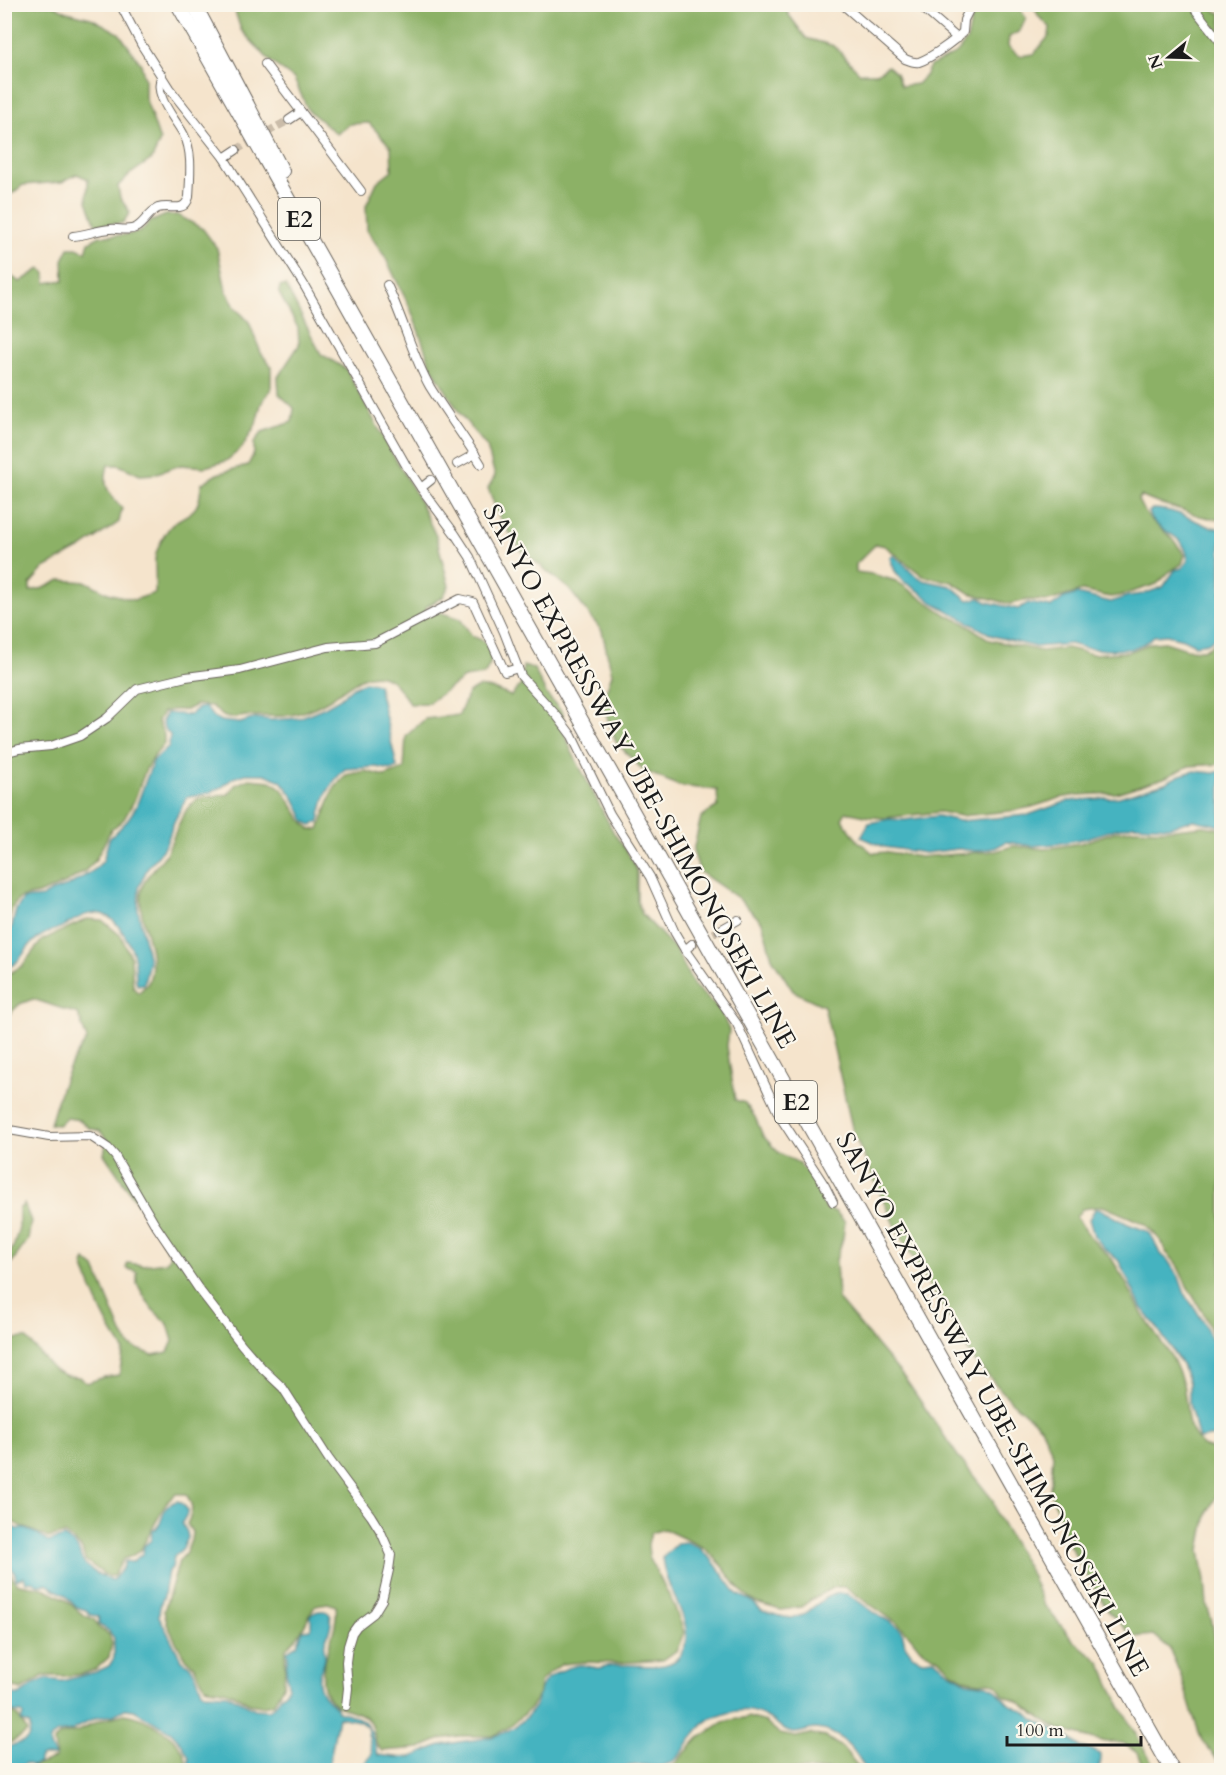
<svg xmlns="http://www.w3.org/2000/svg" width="1226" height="1775" viewBox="0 0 1226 1775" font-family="Cardo,serif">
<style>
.forest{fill:#8cb166;stroke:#546641;stroke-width:1.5}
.water{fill:#45b3c0;stroke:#30686e;stroke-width:1.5}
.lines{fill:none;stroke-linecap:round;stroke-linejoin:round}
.minor-tunnel{stroke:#cabca9;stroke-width:8;stroke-dasharray:8 4;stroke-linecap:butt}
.minor-casing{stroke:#68625a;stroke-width:10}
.motorway-casing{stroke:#68625a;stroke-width:16}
.minor{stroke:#fff;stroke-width:8}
.motorway{stroke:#fff;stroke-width:14}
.labels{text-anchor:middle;stroke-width:4.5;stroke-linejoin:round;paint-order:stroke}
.shield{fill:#fbf7ec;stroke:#5f5e5a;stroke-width:1.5}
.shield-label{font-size:24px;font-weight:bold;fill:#1c1c1c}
.street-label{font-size:26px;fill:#1c1c1c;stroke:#fbf7ec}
</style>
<rect width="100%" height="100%" fill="#fbf7ec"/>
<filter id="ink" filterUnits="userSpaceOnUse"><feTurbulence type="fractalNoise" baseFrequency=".0167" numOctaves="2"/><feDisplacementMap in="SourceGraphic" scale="12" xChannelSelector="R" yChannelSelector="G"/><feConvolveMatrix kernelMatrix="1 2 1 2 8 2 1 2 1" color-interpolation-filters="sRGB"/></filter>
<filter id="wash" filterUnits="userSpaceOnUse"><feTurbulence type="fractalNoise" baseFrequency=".008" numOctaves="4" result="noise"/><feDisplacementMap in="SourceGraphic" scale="24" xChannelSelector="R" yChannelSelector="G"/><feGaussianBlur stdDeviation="1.35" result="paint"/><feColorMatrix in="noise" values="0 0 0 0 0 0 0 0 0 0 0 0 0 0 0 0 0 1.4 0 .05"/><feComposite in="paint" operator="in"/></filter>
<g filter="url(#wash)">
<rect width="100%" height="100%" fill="#f5e4cc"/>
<g class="forest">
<polygon points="8,4 54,5 67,12 91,18 119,33 141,64 145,79 145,97 160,141 152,159 129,175 118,186 120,198 130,212 123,223 96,225 87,201 88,179 77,174 62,182 23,185 13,193 5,196 4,7"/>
<path d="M1211 4 1215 11 1221 13V519C1206 519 1193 514 1179 509 1166 505 1153 503 1141 496L1138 500C1145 518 1160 526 1173 540 1177 544 1181 550 1185 555L1182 564 1169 572 1157 584 1119 596 1110 597 1082 591 1049 601 1028 600 1010 604 969 593 952 582 923 576 885 546 876 544 856 564V572L872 574 896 581 947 615 964 623 990 640 1041 651 1067 648 1092 654 1129 652 1151 643 1165 642 1187 649 1203 650 1221 640V764L1189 766 1164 778 1116 793 1078 795 1060 798 1032 807 1011 811 961 816 940 812 884 818 870 817 846 812 842 819 858 841 873 853 888 852 920 857 996 851 1013 846 1045 849 1081 843 1114 832 1133 829 1164 830 1204 826 1221 829V1347L1215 1339 1205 1316 1188 1288 1176 1263 1166 1252 1161 1241 1145 1224 1103 1206 1082 1209 1076 1217 1091 1238 1112 1259 1124 1279 1143 1315 1173 1359 1183 1383 1189 1426 1202 1446 1221 1451V1492L1217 1495 1207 1513 1200 1550 1205 1580 1207 1605 1212 1622 1221 1674V1764L1202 1741 1193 1715 1181 1676 1169 1648 1154 1635 1134 1637 1108 1611 1068 1543 1050 1489 1053 1454 1041 1427 1011 1401 973 1359 896 1229 853 1132 824 1006 793 991 772 958 762 922 738 898 700 872 693 851 701 817 718 806 717 790 679 786 643 770 616 742 602 703 612 674 602 631 569 589 521 550 499 517 488 488 495 476 487 447 460 414 431 366 411 310 385 257 367 230 366 206 377 182 392 170 391 147 369 123 350 124 337 134 308 110 294 79 271 62 241 30 233 5H783L789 15 806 38 834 46 860 73H877L888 66 896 73 901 86 917 84 925 76 930 66 957 53 967 40 971 22 979 5H1017L1026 18 1020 31 1009 37 1008 46 1019 56 1034 54 1049 36 1050 27 1039 17 1034 7 1036 5Z"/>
<path d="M166 215H178L203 229 217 248 226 290 235 307 249 322 261 353 271 366V389L261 404 256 424 242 448 226 461 205 467 181 465 154 474 140 475 119 465H108C102 487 108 492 122 508L119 522 81 548 44 568 30 584V591L44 588 60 580 87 582 108 593 134 600 155 593C156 581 155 571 155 560 155 552 161 541 165 534 180 508 200 524 201 484L217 474 248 465 254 453V443L262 432 292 422 294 408 279 394 278 377 299 345 298 328 279 293 280 286H286L321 354 346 369 393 455 415 492 436 536 449 586 443 597 426 607 427 616 439 612 460 619 472 636 486 642C492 657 494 660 484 675L464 678 428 703 410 704C405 697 399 688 393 682 371 664 350 686 332 698 324 703 312 709 303 712 283 719 267 715 248 716 228 718 228 723 212 706L196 705 186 710H172L163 712 158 721 164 735V744L155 755 146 769 134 801 124 819 111 830 95 861 85 871 66 883 38 894 20 898 12 908 5 932V272L20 282 40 269 45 272 46 283 64 280 63 260 69 248H77L86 252 89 242 100 236 124 235 140 232 150 222Z"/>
<path d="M523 666 534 669 547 695 563 713V728L571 750 614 833 631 858 637 871V900L642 914 676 950 694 986 720 1010 729 1030 727 1046 735 1100 745 1103 755 1117 763 1136 779 1153 799 1163 818 1185 824 1208 836 1212 845 1222 843 1238 836 1260 838 1299 906 1380 960 1459 993 1500 997 1515 1029 1570 1044 1605 1074 1641 1100 1662 1120 1706 1156 1770H1144L1137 1753 1123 1743 1106 1742 1061 1730 1042 1719 1019 1702 1003 1695 997 1685 990 1682 979 1683 965 1679 952 1672 941 1660 920 1649 910 1636 898 1624 845 1587H835L811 1600 801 1607 781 1610 756 1603 739 1589 718 1561 704 1548 664 1529 651 1533 648 1544 649 1557 674 1605 684 1632 677 1650 663 1660 617 1663 584 1662 562 1664 548 1674 540 1682 539 1694 530 1709 506 1729 493 1736H459L441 1739 420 1748 382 1751C371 1741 377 1732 370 1722 361 1709 341 1712 330 1700 309 1674 340 1636 336 1606L328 1603 316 1605C304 1622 303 1635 286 1648L284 1684 273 1704C248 1711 245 1696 223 1690 217 1688 213 1690 205 1687L195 1668 183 1655 176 1642 168 1626 164 1611 179 1561 186 1553 191 1540 192 1532 187 1524C193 1512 194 1506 186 1494H176L167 1502 141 1549 132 1556 123 1559 114 1576H107L85 1560 82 1549 73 1540 64 1534 48 1538C34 1530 17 1527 5 1517L4 1304 10 1331 15 1339 26 1338 54 1370 67 1376 79 1377 87 1383 104 1377 119 1375 124 1350C105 1324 93 1295 83 1264L85 1260 95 1268 122 1333 130 1346 153 1355 168 1352 173 1341 168 1324 152 1309 137 1284V1272L126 1268 128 1263 142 1265 166 1262 170 1255 157 1232 104 1154 107 1140 100 1131 89 1128 80 1120 67 1118 58 1125 50 1124C60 1092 65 1067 87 1040L78 1014 33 999 20 1004 5 1018V974L10 973 22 966 42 940 87 919 102 920 121 936 131 958 133 986 138 993C141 990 146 986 148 983 161 954 137 922 141 893 144 873 161 865 168 850 175 836 183 803 201 798 210 796 220 796 229 794L235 785 249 779 271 781 282 789 301 819 311 830 319 829 333 790 346 775 365 771 385 776 404 769 406 736 425 719 459 715 468 693 478 687 493 689 511 696 521 685Z"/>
<polygon points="24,1204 31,1221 28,1240 10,1265 5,1299 5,1262 14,1245 19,1227 19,1209"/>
<path d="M4 1563C11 1568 10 1578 17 1583 23 1586 37 1585 45 1589 52 1592 61 1596 66 1600 76 1608 81 1616 94 1619L99 1628 109 1634 112 1643 109 1657 96 1669 82 1674 66 1676H43L21 1690 5 1684Z"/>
<path d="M5 1710 18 1716C21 1722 25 1726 27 1732 20 1739 12 1740 5 1746Z"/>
<path d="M124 1714C147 1716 194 1744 185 1770H28L30 1768 56 1758 54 1741 59 1735 79 1731 99 1721Z"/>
<polygon points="748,1717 766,1722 780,1734 796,1737 810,1734 826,1737 843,1748 861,1770 669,1770 699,1738 723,1722"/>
</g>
<g class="water">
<path d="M1152 509C1172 509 1186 516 1203 524 1209 527 1215 527 1221 529V633L1208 643 1195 645 1183 639 1167 635 1154 636 1145 643 1131 649 1108 650 1085 648 1070 644 1035 647 993 636 932 602 919 591 904 582 895 571 890 558 893 555 903 563 912 573 923 580 951 586 968 600 980 598 987 602 1018 609 1028 603 1051 607 1064 598 1077 594 1111 602 1128 596 1143 594 1163 587 1175 570 1182 568 1188 561C1185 529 1156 536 1149 512Z"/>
<path d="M365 682 378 684 397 767 391 770 376 767 345 769C328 786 323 798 319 821L312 826 305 821 294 798 281 781 265 774H246L233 778 222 787 209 793 187 797 174 822 167 842 159 855 148 867 139 887 138 910 149 961 144 984 137 985C135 977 136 970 135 962 133 947 118 918 102 914 89 911 78 918 68 924 55 931 41 933 31 944 22 954 19 965 5 968V940L12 926 16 910 23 899 42 897 52 891 68 886 94 870 103 861 109 839 126 822 136 807 153 761 169 746 170 735 164 728 162 721 167 713 190 715 198 708 206 707 212 716 221 721 240 723 256 718 272 720 299 718 325 707 339 699 353 687Z"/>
<polygon points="1194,771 1214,773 1221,771 1221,826 1194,820 1168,827 1133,825 1112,830 1087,838 1057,844 1032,846 1006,842 995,848 976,851 958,849 925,853 884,847 861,837 869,823 889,819 904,820 938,816 959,821 1028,815 1068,801 1119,797 1165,783 1180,775"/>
<polygon points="1095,1209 1102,1210 1128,1224 1147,1231 1154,1240 1160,1254 1167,1259 1179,1277 1186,1297 1195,1308 1203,1321 1212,1340 1221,1352 1221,1435 1199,1439 1189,1404 1189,1383 1182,1365 1156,1326 1141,1307 1119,1261 1105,1249 1094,1236 1089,1219"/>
<path d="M177 1501 181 1502 187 1509V1514L182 1523 187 1532 188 1538 183 1548 174 1557 172 1568 168 1571 164 1596 160 1605 159 1616 181 1659 189 1665 195 1673 202 1691 205 1693 227 1694 255 1709 269 1710 277 1703 280 1696C294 1688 285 1678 286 1667 287 1661 289 1658 287 1651L297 1645 303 1630 311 1629V1615C318 1609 332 1608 331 1621 331 1629 327 1636 325 1643 323 1649 325 1652 325 1657 325 1663 320 1670 319 1676 317 1689 326 1701 337 1707L338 1711C372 1719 368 1725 378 1755 386 1756 403 1758 410 1757 419 1755 427 1750 435 1747 462 1738 491 1743 514 1727 522 1722 532 1712 536 1704 539 1698 539 1692 542 1686 546 1675 570 1666 581 1665 587 1665 593 1668 599 1668 602 1668 604 1666 607 1666 613 1665 620 1665 626 1665 643 1664 670 1672 681 1654 697 1627 673 1601 666 1576 664 1570 663 1564 662 1558L678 1543 686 1542 699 1548 713 1561 737 1594 750 1600 762 1611 784 1617 793 1618 803 1615 825 1598 838 1593 848 1594 881 1617 887 1620 898 1627 902 1631 905 1645 912 1655 922 1660 934 1659 949 1672 967 1682 987 1685 994 1688 1009 1704 1026 1712 1033 1719 1065 1735 1081 1747 1101 1754C1101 1760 1101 1766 1098 1770H865C857 1750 839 1730 815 1729 807 1729 797 1736 789 1732 782 1730 777 1722 770 1719 753 1709 741 1708 722 1715 719 1716 713 1717 710 1719 692 1730 687 1754 670 1763 656 1770 651 1764 639 1765 627 1766 616 1768 603 1770H365L364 1764 372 1754 367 1727 359 1721 338 1717 328 1770H188L189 1758 182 1744 171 1732 134 1710 125 1709 114 1715 96 1718 71 1731 57 1733 52 1737 50 1741V1746L55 1756H42L39 1759V1763L32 1766 26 1763 22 1766 20 1770H5V1750C17 1738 31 1749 30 1725L21 1721 23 1715 22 1713 11 1712 5 1708V1690H8L15 1695H19L36 1683 45 1679 62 1681 96 1672 109 1666 114 1658V1638L108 1630 99 1625V1619L97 1616 90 1615 86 1610 76 1607 65 1595 46 1584C40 1586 37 1585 33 1581L26 1582 24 1577 16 1580 15 1573 5 1559V1522L16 1529 22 1528 38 1534 48 1542 64 1537C69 1540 75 1544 78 1549 81 1554 80 1559 84 1563 91 1571 103 1578 113 1580L123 1568 125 1561 132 1562 142 1554 144 1546 151 1540 152 1531C167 1524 157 1507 177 1501Z"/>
</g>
</g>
<g filter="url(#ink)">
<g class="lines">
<g class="minor-tunnel">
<polyline points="236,150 289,120"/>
<polyline points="692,944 720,930"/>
</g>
<g class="minor-casing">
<g id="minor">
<polyline points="120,4 141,44 169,88 224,158"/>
<path d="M842 4 905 59C910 61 914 63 919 62 931 58 954 41 963 32L964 20 972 4"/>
<polyline points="918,4 957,38"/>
<polyline points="1191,4 1222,44"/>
<polyline points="265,64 361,191"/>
<polyline points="289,120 301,112"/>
<polyline points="236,150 224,158 304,285 407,467 421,488"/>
<path d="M73 236C86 235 97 230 110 229 119 228 129 232 137 227 145 222 149 212 158 208 171 204 184 214 189 197 190 177 193 152 184 135 175 118 152 95 162 75"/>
<path d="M387 285C403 318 412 355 430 387 446 413 465 438 481 464"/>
<polyline points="457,464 475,454"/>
<polyline points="431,480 421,488 455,534 470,557 504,632 521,676 557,716 572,736 610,814 650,877 675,933 685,950"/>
<polyline points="4,753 19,749 51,746 80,736 107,718 137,689 186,677 240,670 328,647 375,643 460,599 473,602 505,672 518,668"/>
<polyline points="720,930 738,920"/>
<polyline points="692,944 685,950 737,1024 780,1117 825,1186 833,1202"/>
<polyline points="4,1129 49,1137 90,1136 108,1148 115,1156 154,1223 198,1288 242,1345 263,1369 283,1388 328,1458 371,1516 381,1532 391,1555 389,1570 382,1600 374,1613 357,1626 352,1633 348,1646 346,1662 348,1688 346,1706"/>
</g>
</g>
<g class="motorway-casing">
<g id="motorway">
<polyline points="178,4 1172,1770"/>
<polyline points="194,4 282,171"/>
</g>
</g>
<use href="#minor" class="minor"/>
<use href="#motorway" class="motorway"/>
</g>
</g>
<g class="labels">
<g class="shield">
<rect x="278" y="198" width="42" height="42" rx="4.5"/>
<rect x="775" y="1081" width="42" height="42" rx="4.5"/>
</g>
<g class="shield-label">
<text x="299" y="227">E2</text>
<text x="796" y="1110">E2</text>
</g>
<g class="street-label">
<text transform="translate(640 776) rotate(61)" y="9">SANYO EXPRESSWAY UBE-SHIMONOSEKI LINE</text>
<text transform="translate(993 1404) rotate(61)" y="9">SANYO EXPRESSWAY UBE-SHIMONOSEKI LINE</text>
</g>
</g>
<rect width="1226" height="1775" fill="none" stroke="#fbf7ec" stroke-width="24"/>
<g transform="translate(1169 57) rotate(251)" stroke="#fbf7ec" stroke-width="4.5" paint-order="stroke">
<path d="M0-4.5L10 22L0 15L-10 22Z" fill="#1c1c1c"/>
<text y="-9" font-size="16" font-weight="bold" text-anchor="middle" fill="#1c1c1c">N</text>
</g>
<path d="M1007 1736v9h134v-9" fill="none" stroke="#1c1c1c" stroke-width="3"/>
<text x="1016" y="1736" font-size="18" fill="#1c1c1c" stroke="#fbf7ec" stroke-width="4.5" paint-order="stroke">100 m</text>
</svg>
